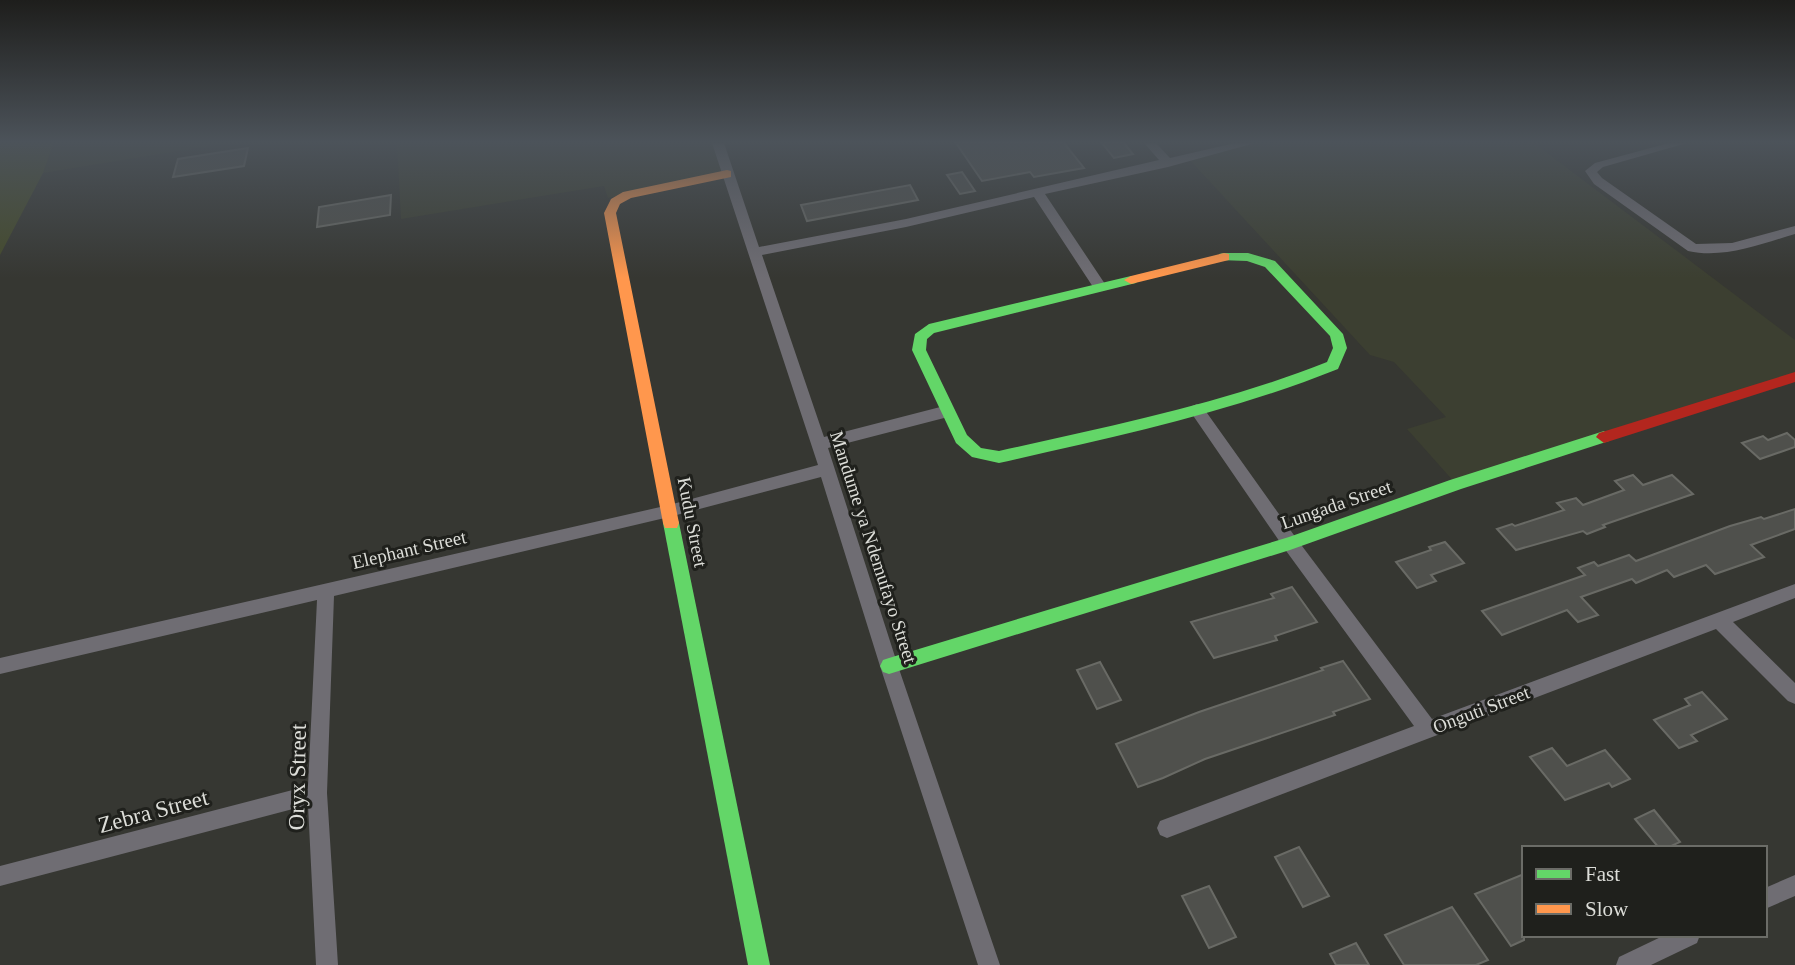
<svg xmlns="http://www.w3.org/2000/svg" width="1795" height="965" viewBox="0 0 1795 965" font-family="'Times New Roman',serif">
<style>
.built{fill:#3c3f31}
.green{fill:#444a2a}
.building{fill:#4f504c;stroke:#696a65;stroke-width:2}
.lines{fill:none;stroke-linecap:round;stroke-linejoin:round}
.street{fill:#6f6d73;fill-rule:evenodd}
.fast{fill:#63d668;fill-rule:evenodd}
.slow{fill:#ff974d;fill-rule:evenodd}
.jam{fill:#b3261e;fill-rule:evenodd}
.labels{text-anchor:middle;stroke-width:6;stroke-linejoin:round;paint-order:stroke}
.street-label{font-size:19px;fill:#dcddd8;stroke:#1f201c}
.near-street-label{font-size:23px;fill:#dcddd8;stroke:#1f201c}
</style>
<rect width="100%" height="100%" fill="#363732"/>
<g class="built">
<polygon points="54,143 228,143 43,173"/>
<polygon points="397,143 718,143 727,174 608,198 604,186 401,219"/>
<polygon points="1249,143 1534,143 1795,340 1795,377 1456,484 1407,429 1446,417 1394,362 1370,355 1187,157"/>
</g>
<polygon class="green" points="0,143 54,143 43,173 0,255"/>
<g class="building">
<polygon points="956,143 1064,143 1084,168 1034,177 1030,172 982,181"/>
<polygon points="1102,143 1124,143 1133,154 1114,158"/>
<polygon points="248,148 244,166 173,177 178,159"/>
<polygon points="962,172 975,191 960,194 947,175"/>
<polygon points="910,185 918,200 807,221 801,205"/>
<polygon points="391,195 390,215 317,227 319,207"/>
<polygon points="1787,433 1795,440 1795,447 1760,459 1742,443 1763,436 1768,440"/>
<polygon points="1633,475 1643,485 1672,475 1693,494 1603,525 1605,527 1587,534 1583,531 1516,550 1497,529 1512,524 1515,526 1564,510 1557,503 1576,498 1583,505 1624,490 1615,481"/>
<polygon points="1795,509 1795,529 1751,545 1764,557 1715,574 1706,565 1674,577 1667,570 1636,583 1632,579 1581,597 1598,615 1578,622 1567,610 1502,635 1482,611 1585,575 1578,568 1594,562 1598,566 1629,555 1636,561 1730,526 1761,517 1764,519"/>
<polygon points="1445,542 1464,563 1431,575 1436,581 1417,588 1396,562 1431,550 1429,547"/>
<polygon points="1292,587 1317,622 1275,636 1277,640 1214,658 1191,622 1274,598 1271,594"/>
<polygon points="1343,661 1370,699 1333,712 1335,715 1205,759 1163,778 1138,787 1116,744 1199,712 1323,670 1321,668"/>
<polygon points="1100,662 1121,700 1097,709 1077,670"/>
<polygon points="1702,692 1727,719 1691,735 1697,741 1679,748 1654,720 1690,705 1685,699"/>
<polygon points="1552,748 1567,766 1605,750 1630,779 1612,787 1609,783 1565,800 1530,757"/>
<polygon points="1654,810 1680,842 1667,848 1659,848 1635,819"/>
<polygon points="1299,847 1329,896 1303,907 1275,857"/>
<polygon points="1524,874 1524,940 1511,946 1475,894"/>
<polygon points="1209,886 1236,937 1209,948 1182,896"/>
<polygon points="1452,907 1488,960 1476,965 1404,965 1385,935"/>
<polygon points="1356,943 1369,965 1336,965 1330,954"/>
</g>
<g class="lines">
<g class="street">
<polygon points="712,143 724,143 759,247 906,219 1159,160 1144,143 1156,143 1170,158 1235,143 1255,143 1168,167 1045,194 1107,287 1100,291 1095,290 1034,197 906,227 762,255 824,437 948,405 955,411 948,417 828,448 898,666 1000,965 978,965 880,666 821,477 669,517 334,596 327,793 338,965 316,965 308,805 0,886 0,866 308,786 317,600 0,674 0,658 669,505 818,465"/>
<path d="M1669 143H1687L1603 167 1597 172 1602 178 1696 244 1732 243 1795 226V234C1761 244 1724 259 1688 251L1594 184 1585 171 1595 163Z"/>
<polygon points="1197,404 1202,406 1296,538 1432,719 1795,584 1795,598 1733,622 1795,683 1795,704 1788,701 1716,629 1167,838 1160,835 1157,828 1160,821 1414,726 1284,548 1192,414 1190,410 1192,406"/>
<polygon points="1795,875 1795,896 1765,909 1765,888"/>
<polygon points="1665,935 1700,935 1697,943 1651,965 1616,965 1619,957"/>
</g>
<g class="fast">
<path d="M1224 253H1248L1275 261 1343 334 1347 348 1338 369C1228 413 1114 437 999 463L972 457 956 443 912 350 915 334 929 324 1131 276 1138 280 1136 283 934 333 927 339 926 350 967 435 981 448 999 451C1110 426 1221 404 1327 362L1333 348 1330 336 1265 267 1247 261 1219 260V254Z"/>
<polygon points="1604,431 1612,437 1609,441 1461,489 1290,550 889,674 883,672 880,666 883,660 889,658 1289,537 1450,480"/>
<polygon points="671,516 677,518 679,523 770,965 748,965 663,523 665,518"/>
</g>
<g class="slow">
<polygon points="727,170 731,171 731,177 631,198 620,204 616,213 679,523 677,528 665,528 663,523 604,213 611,199 623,192"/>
<polygon points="1224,253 1229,254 1229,260 1131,284 1124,280 1131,276"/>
</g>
<polygon class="jam" points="1795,372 1795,382 1604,443 1596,437 1599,433"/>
</g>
<linearGradient id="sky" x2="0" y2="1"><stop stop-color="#1e1e1c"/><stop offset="0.51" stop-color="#4c535a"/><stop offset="1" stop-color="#4c535a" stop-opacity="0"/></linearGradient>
<rect width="1795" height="278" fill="url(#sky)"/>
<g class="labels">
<g class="street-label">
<text transform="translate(1336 504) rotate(-19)" y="7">Lungada Street</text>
<text transform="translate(693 522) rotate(79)" y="7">Kudu Street</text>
<text transform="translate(874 547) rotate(72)" y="7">Mandume ya Ndemufayo Street</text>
<text transform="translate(409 549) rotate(-13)" y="7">Elephant Street</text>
<text transform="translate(1481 709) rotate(-21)" y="7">Onguti Street</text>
</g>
<g class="near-street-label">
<text transform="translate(297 777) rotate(-89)" y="8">Oryx Street</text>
<text transform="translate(153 811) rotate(-15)" y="8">Zebra Street</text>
</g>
</g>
<rect x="1522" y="846" width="245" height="91" fill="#1f201c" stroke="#6b6c67" stroke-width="2"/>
<rect x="1536" y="869" width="35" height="10" fill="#63d668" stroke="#6b6c67" stroke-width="2"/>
<text x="1585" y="881" font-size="21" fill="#dcddd8">Fast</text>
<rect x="1536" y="904" width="35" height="10" fill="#ff974d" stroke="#6b6c67" stroke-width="2"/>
<text x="1585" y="916" font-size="21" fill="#dcddd8">Slow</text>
</svg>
